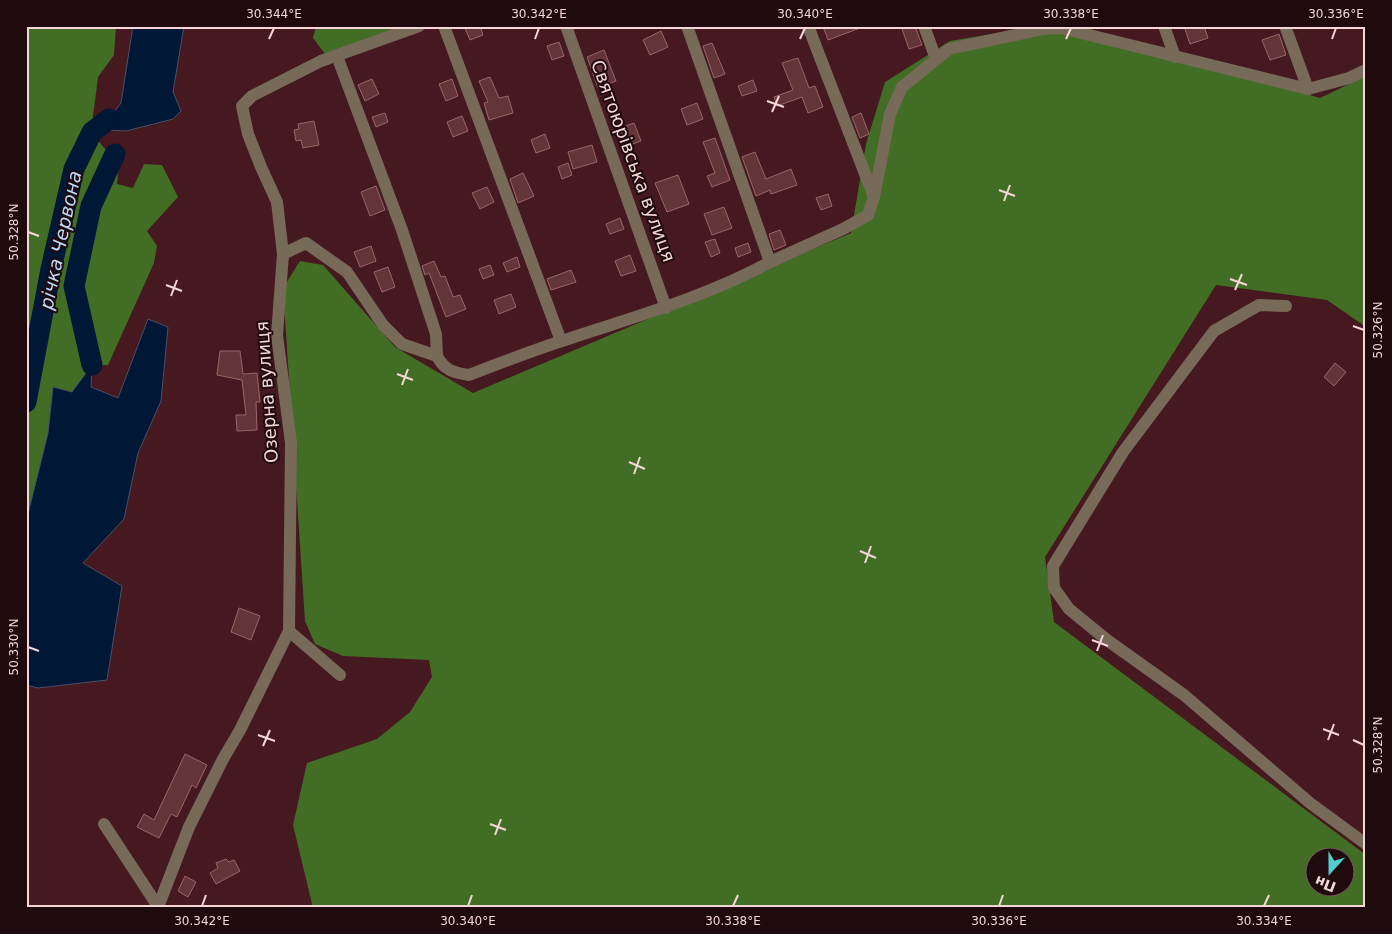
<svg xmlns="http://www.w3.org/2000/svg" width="1392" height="934" viewBox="0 0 1392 934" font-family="'DejaVu Sans',sans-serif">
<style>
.forest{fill:#416d25;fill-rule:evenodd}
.water{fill:#001736;stroke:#495066}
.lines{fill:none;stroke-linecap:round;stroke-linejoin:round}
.river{stroke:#001736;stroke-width:21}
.building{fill:#633438;stroke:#9a666a}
.minor{stroke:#776a59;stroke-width:12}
.ticks{fill:none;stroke:#f4d6d7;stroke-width:2}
.labels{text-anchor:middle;stroke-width:4;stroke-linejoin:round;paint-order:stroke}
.street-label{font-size:18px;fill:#f4d6d7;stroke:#1f0b0d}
.water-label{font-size:19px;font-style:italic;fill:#bdd8fb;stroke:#1f0b0d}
.neatline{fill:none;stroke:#f4d6d7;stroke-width:2}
.ticks-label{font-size:12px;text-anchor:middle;fill:#f4d6d7}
</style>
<rect width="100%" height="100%" fill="#45191f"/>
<g class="forest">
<polygon points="26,26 116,26 114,55 98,77 91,132 119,166 117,184 133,188 144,164 162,165 178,197 147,231 157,246 154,263 108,365 92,365 72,392 53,387 48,433 26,522"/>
<polygon points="316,26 403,26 325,54 313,38"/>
<path d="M1038 26H1079L1320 98 1366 76V327L1327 300 1216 285 1045 557 1054 622 1366 855V908H313L293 825 307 763 377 739 410 712 432 677 429 660 343 656 315 644 305 621 283 288 300 261 323 265 395 347 473 393 851 233 866 144 885 82 950 41ZM1314 856H1344V886H1314Z"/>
</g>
<g class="water">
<polygon points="133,26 184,26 173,92 181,111 173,119 126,131 109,130 109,119 121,103"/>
<polygon points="148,319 168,327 161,401 138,453 124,519 83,563 122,586 107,680 38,688 26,685 26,522 48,433 53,387 72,392 92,365 91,387 118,398"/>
</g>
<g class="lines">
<g class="river">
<polyline points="92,365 74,286 91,206 115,154"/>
<polyline points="26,402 51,269 74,169 92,132 109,119"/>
</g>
</g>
<g class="building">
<polygon points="464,26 480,26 483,35 470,40"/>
<polygon points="823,26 860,26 860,28 828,40"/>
<polygon points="901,26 915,26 922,45 909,49"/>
<polygon points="1184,26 1204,26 1208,38 1190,44"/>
<polygon points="661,31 668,47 650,55 643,40"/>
<polygon points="1279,34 1286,55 1270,60 1262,40"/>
<polygon points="559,42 564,56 552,60 547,46"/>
<polygon points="712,43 725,74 714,78 703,46"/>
<polygon points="604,50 616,81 598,88 587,57"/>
<polygon points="798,58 809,88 815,86 823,107 808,113 802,97 777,106 774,97 793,90 782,63"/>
<polygon points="490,77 499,98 508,96 513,113 489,120 484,103 488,102 479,81"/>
<polygon points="372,79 379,94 365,101 358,85"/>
<polygon points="452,79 458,96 446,101 439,84"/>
<polygon points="753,80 757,91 742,96 738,86"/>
<polygon points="697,103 703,119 687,125 681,109"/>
<polygon points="385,113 388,122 376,127 372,117"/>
<polygon points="861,113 869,134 860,138 852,117"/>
<polygon points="462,116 468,131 453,137 447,122"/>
<polygon points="314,121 319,145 303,148 301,140 296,141 294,130 299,129 298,124"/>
<polygon points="634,123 641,141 624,147 617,129"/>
<polygon points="545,134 550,148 536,153 531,140"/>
<polygon points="715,138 730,180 712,187 707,176 715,173 703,142"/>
<polygon points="592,145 597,162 573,169 568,152"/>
<polygon points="755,152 766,179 791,169 797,185 771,194 770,190 756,196 742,157"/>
<polygon points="568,163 572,175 562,179 558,167"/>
<polygon points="523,173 534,196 518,203 510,179"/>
<polygon points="678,175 689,204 667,212 655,183"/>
<polygon points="376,186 385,210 370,216 361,192"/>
<polygon points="487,187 494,202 480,209 472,193"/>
<polygon points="828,194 832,206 821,210 816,198"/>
<polygon points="724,207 732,228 712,235 704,214"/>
<polygon points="620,218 624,229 610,234 606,224"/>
<polygon points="780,230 786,245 774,250 769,234"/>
<polygon points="715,239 720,253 711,257 705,242"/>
<polygon points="748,243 751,252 738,257 735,248"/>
<polygon points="371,246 376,261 360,267 354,252"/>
<polygon points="630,255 636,271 621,276 615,261"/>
<polygon points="517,257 520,267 507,272 503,263"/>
<polygon points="434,261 441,277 445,276 453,297 460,295 466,309 446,317 429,273 425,275 422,266"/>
<polygon points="490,265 494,275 483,279 479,269"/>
<polygon points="388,267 395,287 382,292 374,272"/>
<polygon points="571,270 576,282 551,290 547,279"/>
<polygon points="511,294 516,307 499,314 494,300"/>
<polygon points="220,351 240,351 243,374 257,373 260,402 256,402 257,430 237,431 236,415 246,415 242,380 217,375"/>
<polygon points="1335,363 1346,372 1334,386 1324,377"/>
<polygon points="239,608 260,616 251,640 231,632"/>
<polygon points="185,754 207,765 196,788 192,785 177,817 171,814 159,838 137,827 144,814 154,820"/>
<polygon points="226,859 229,862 234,860 240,871 216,884 210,873 218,868 216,863"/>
<polygon points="185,876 196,882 188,897 178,891"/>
</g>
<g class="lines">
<g class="minor">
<polyline points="444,26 561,341"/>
<polyline points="566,26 666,308"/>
<polyline points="924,26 936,59"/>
<polyline points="1164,26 1175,57"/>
<polyline points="1285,26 1308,89"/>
<polyline points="337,56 402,230 436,334 437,356"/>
<polyline points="874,197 890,114 902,87 949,49 1043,29 1061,28 1308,89 1349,78 1366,70"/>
<path d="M283 254 306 243 347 272 383 325 402 344 437 356C444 370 454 373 469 375 500 363 531 351 562 341 633 317 704 298 770 262L687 26"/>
<polyline points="770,262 843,229 868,215 874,197 808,26"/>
<polyline points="1286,306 1259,305 1214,331 1123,452 1053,566 1054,588 1069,609 1107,640 1184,695 1310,803 1366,844"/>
<polyline points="340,675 289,631 291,443 277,335 283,254 277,202 261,167 248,134 242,106 252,96 321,61 419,26"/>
<polyline points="104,824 159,908"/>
<polyline points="158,907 189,827 223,759 240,730 289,631"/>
</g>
</g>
<path class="ticks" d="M269 39 274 28M535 39 539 28M800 39 805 28M1066 39 1071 28M1332 39 1336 28M767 101 784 107M772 112 779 96M999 190 1015 196M1004 201 1010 185M28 232 39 236M1230 279 1247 285M166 285 182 291M1235 290 1242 274M171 296 177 280M1353 326 1364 330M397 374 413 380M402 385 408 369M629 462 645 469M634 474 640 457M860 551 876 558M865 563 871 546M1092 640 1108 646M28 647 39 651M1097 651 1103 635M1323 729 1339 735M258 735 275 741M1328 740 1334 724M1353 740 1364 745M263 746 270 730M490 824 506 830M495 835 501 819M202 906 206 895M468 906 472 895M733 906 738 895M999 906 1003 895M1264 906 1269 895"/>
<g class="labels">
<g class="street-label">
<text transform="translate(633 161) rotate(70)" y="6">Святоюрівська вулиця</text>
<text transform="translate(267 392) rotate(-94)" y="6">Озерна вулиця</text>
</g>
<g class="water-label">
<text transform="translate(60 240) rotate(-78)" y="7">річка Червона</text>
</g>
</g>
<rect width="1392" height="934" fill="none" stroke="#1f0b0d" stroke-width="55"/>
<g transform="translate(1330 872) rotate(201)"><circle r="24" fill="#1f0b0d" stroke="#745c5e"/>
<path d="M0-4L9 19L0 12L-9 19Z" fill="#52cdcd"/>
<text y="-8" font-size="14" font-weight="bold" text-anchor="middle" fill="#f4d6d7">Пн</text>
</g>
<rect x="28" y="28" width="1336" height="878" class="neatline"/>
<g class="ticks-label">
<text x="274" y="18">30.344°E</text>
<text x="539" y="18">30.342°E</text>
<text x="805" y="18">30.340°E</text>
<text x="1071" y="18">30.338°E</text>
<text x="1336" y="18">30.336°E</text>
<text transform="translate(14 232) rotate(-90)" y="4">50.328°N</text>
<text transform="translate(1378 330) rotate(-90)" y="4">50.326°N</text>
<text transform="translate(14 647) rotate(-90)" y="4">50.330°N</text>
<text transform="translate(1378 745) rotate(-90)" y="4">50.328°N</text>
<text x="202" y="925">30.342°E</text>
<text x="468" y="925">30.340°E</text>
<text x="733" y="925">30.338°E</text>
<text x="999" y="925">30.336°E</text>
<text x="1264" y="925">30.334°E</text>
</g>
</svg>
